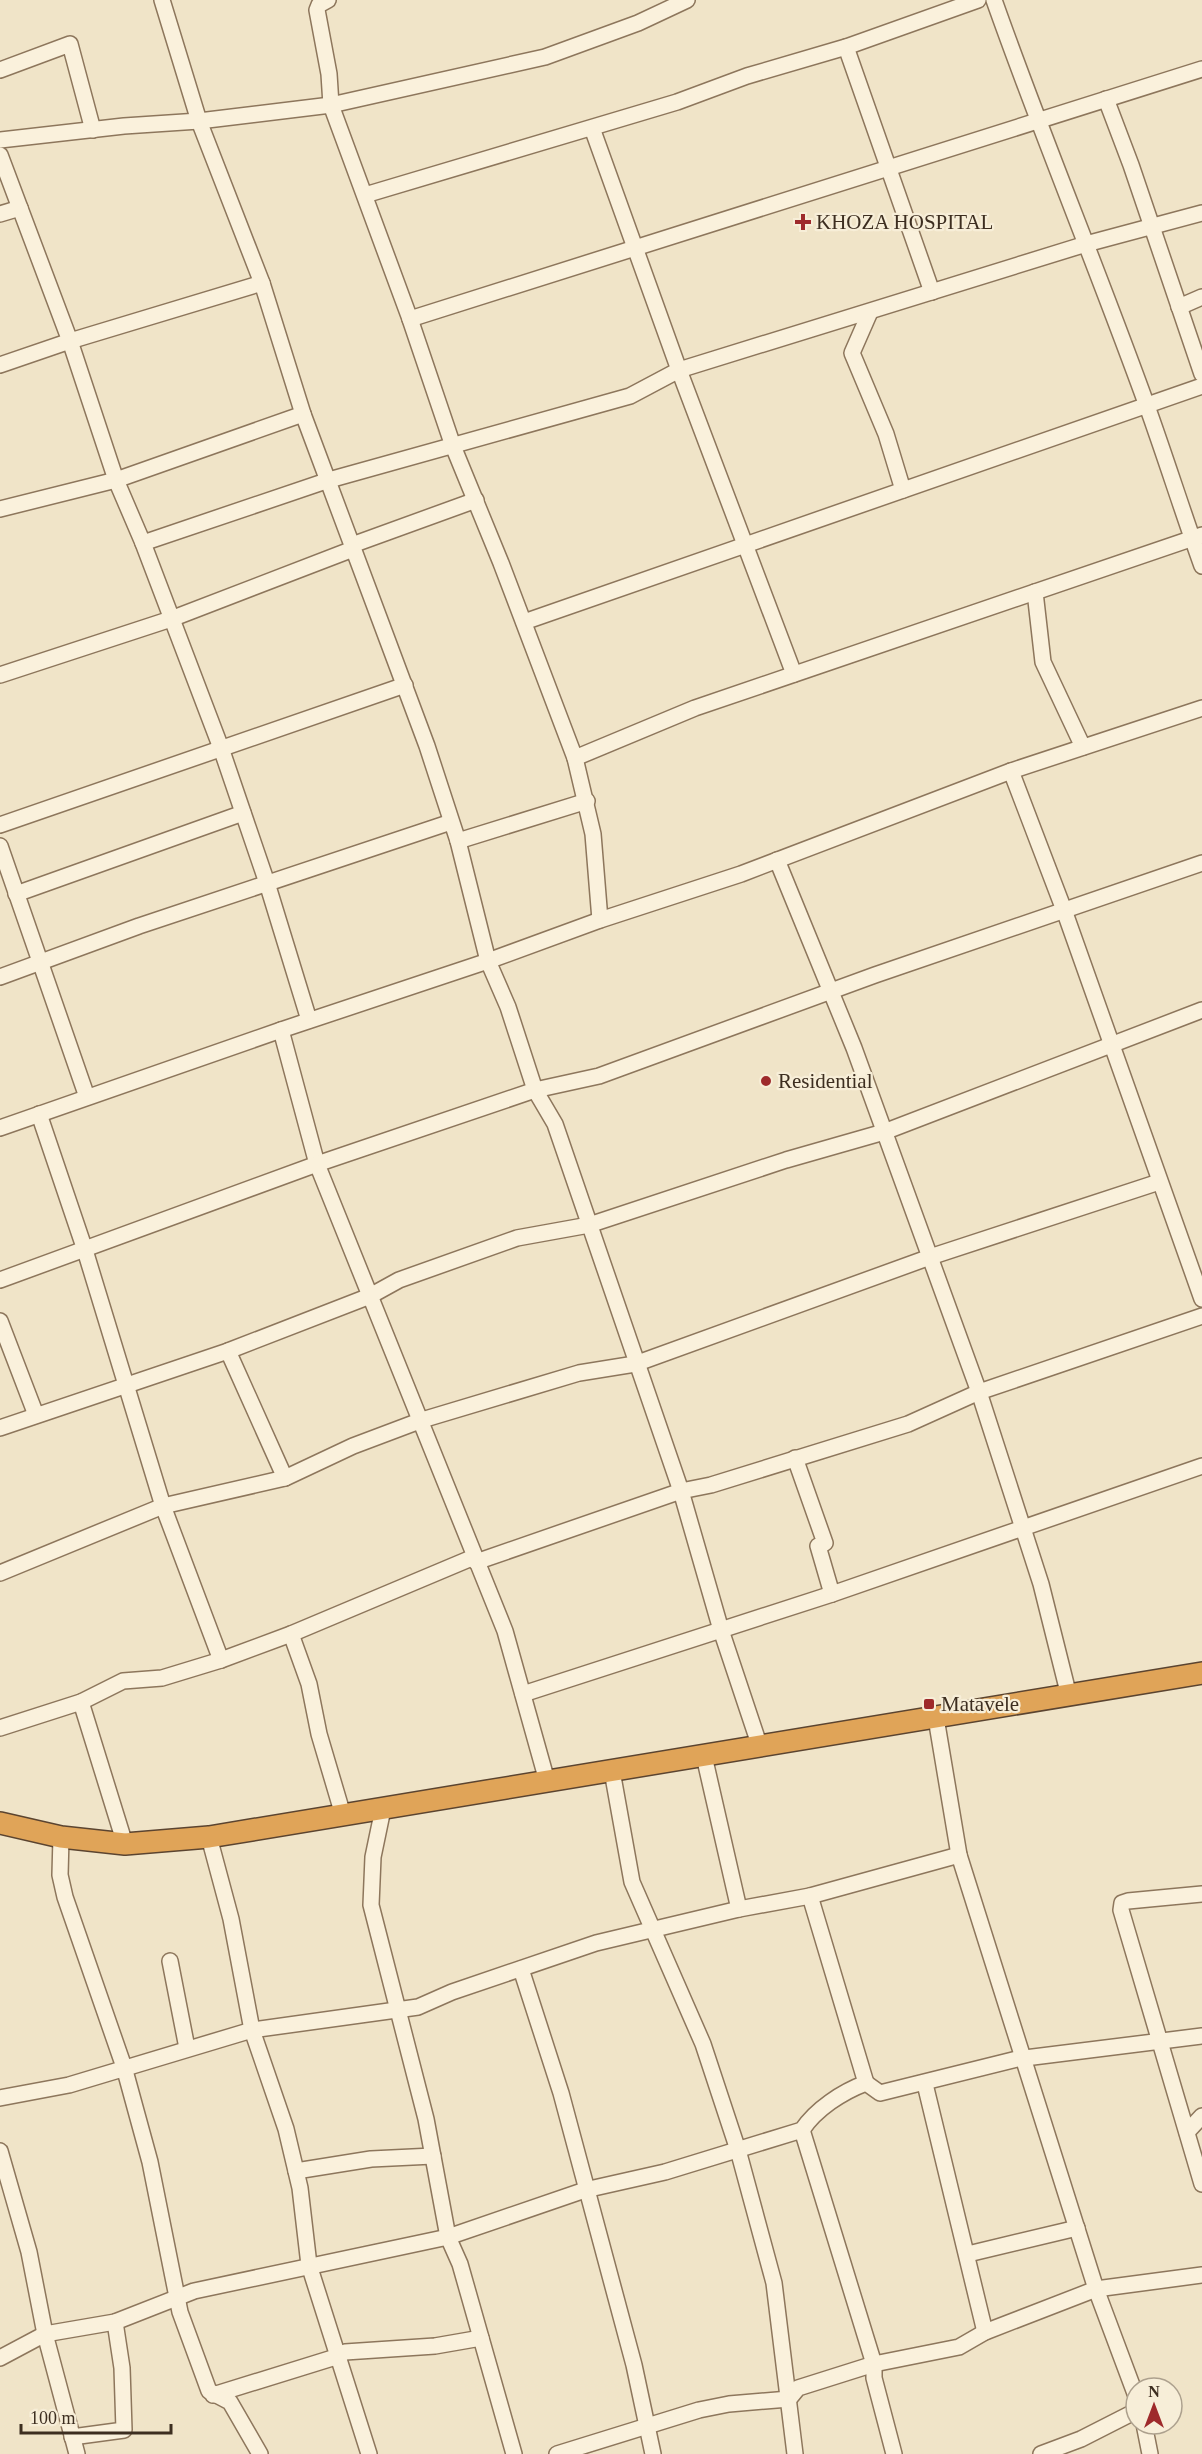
<svg xmlns="http://www.w3.org/2000/svg" width="1202" height="2454" viewBox="0 0 1202 2454" font-family="Georgia,serif">
<style>
.lines{fill:none;stroke-linecap:round;stroke-linejoin:round}
.minor-casing{stroke:#8d765c;stroke-width:18}
.highway-casing{stroke:#5b4430;stroke-width:24}
.minor{stroke:#faf1dc;stroke-width:15}
.highway{stroke:#e0a458;stroke-width:21}
.poi-dot{fill:#9e2a2b;stroke:#f7eed8;stroke-width:2}
.labels{text-anchor:middle;stroke-width:4.5;stroke-linejoin:round;paint-order:stroke}
.poi-label{font-size:21px;fill:#3d2e20;stroke:#f7eed8;text-anchor:start}
</style>
<rect width="100%" height="100%" fill="#f0e4c8"/>
<g class="lines">
<g class="minor-casing">
<g id="minor">
<polyline points="162,0 199,121 262,283 303,414 427,746 458,841 488,961 508,1007 535,1090 555,1124 681,1491 721,1630 760,1747"/>
<polyline points="328,0 319,5 317,10 329,74 331,105 410,319 453,446 501,563 575,758 593,834 600,920"/>
<path d="M994 0C1042 136 1098 270 1147 406 1166 459 1183 513 1202 566"/>
<polyline points="846,47 932,292"/>
<polyline points="0,70 70,44 93,130"/>
<polyline points="1106,99 1131,165 1202,374"/>
<polyline points="592,128 679,370 794,674"/>
<polyline points="0,140 124,126 199,121 331,105 545,57 638,23 687,0"/>
<polyline points="0,155 70,341 116,480 143,543 221,748 267,883 309,1020"/>
<polyline points="365,195 677,102 747,76 846,47 978,0"/>
<polyline points="0,214 20,208"/>
<polyline points="1179,307 1202,297"/>
<polyline points="870,312 852,353 886,434 903,490"/>
<polyline points="410,319 1202,69"/>
<polyline points="0,365 70,341 262,283"/>
<polyline points="0,509 116,480 303,414"/>
<polyline points="143,543 329,480 630,396 679,370 1086,244 1202,213"/>
<polyline points="352,545 476,500"/>
<polyline points="1035,592 1043,662 1083,747"/>
<polyline points="524,622 1202,386"/>
<polyline points="0,675 171,619 353,549"/>
<polyline points="575,758 695,708 1202,535"/>
<polyline points="1011,771 1064,910 1202,1299"/>
<polyline points="0,825 405,685"/>
<polyline points="458,841 587,801"/>
<polyline points="0,846 87,1097"/>
<polyline points="777,860 854,1048 979,1392 1041,1584 1069,1696"/>
<polyline points="16,894 243,813"/>
<polyline points="0,977 139,926 451,822"/>
<polyline points="281,1030 317,1164 505,1631 547,1781"/>
<polyline points="39,1114 84,1247 163,1506 221,1660"/>
<polyline points="0,1128 281,1030 488,961 600,920 741,874 1011,771 1202,708"/>
<polyline points="0,1280 317,1164 535,1090 599,1076 875,975 1202,863"/>
<polyline points="0,1321 36,1415"/>
<polyline points="228,1351 285,1478"/>
<polyline points="0,1428 228,1351 370,1296 399,1280 517,1238 589,1225 786,1160 884,1132 1202,1010"/>
<polyline points="795,1458 825,1543 818,1546 832,1594"/>
<polyline points="476,1562 681,1491 711,1485 908,1424 979,1392 1202,1316"/>
<polyline points="0,1573 163,1506 285,1478 353,1446 422,1420 579,1373 635,1364 930,1257 1159,1182"/>
<polyline points="291,1634 309,1684 319,1734 343,1815"/>
<polyline points="523,1694 832,1594 1202,1466"/>
<polyline points="81,1702 125,1844"/>
<polyline points="936,1718 959,1855 1096,2289 1136,2396"/>
<polyline points="0,1728 81,1702 123,1681 162,1678 221,1660 291,1634 474,1557"/>
<polyline points="704,1756 739,1909"/>
<polyline points="612,1771 632,1882 703,2044 738,2150 774,2283 795,2454"/>
<polyline points="383,1809 373,1857 371,1905 426,2119 448,2237 460,2264 514,2454"/>
<polyline points="61,1837 60,1875 65,1897 124,2067 150,2162 180,2312 209,2391 230,2402 260,2454"/>
<polyline points="209,1837 231,1919 252,2030 286,2129 300,2188 309,2265 369,2454"/>
<polyline points="1202,1894 1128,1901 1122,1903 1121,1910 1202,2184"/>
<polyline points="810,1896 866,2083"/>
<polyline points="170,1961 187,2048"/>
<polyline points="521,1969 561,2093 634,2365 653,2454"/>
<polyline points="925,2084 985,2332"/>
<polyline points="0,2098 69,2085 252,2030 418,2007 452,1992 596,1943 739,1909 810,1896 959,1855"/>
<polyline points="802,2130 874,2364 874,2378 894,2454"/>
<polyline points="1187,2132 1202,2116"/>
<polyline points="0,2151 29,2252 45,2334 77,2454"/>
<polyline points="296,2171 371,2159 433,2156"/>
<polyline points="968,2254 1077,2228"/>
<path d="M0 2358 45 2334 115 2322 194 2291 448 2237 585 2190 665 2172 802 2130C816 2109 842 2092 866 2083L880 2093 1017 2059 1202 2036"/>
<polyline points="213,2395 339,2356 345,2352 435,2346 481,2338"/>
<polyline points="1144,2424 1150,2454"/>
<polyline points="72,2437 124,2430 122,2368 115,2322"/>
<polyline points="557,2454 699,2410 729,2404 789,2399 798,2388 874,2364 959,2347 985,2332 1096,2289 1202,2275"/>
<polyline points="1041,2454 1081,2439 1136,2411"/>
</g>
</g>
<g class="highway-casing">
<polyline id="highway" points="0,1823 61,1837 125,1844 209,1837 1202,1673"/>
</g>
<use href="#minor" class="minor"/>
<use href="#highway" class="highway"/>
</g>
<g class="poi-dot">
<path d="M800 213h6v6h6v6h-6v6h-6v-6h-6v-6h6z"/>
<circle cx="766" cy="1081" r="6"/>
<rect x="923" y="1698" width="12" height="12" rx="3"/>
</g>
<g class="labels">
<g class="poi-label">
<text x="816" y="229">KHOZA HOSPITAL</text>
<text x="778" y="1088">Residential</text>
<text x="941" y="1711">Matavele</text>
</g>
</g>
<g transform="translate(1154 2406)"><circle r="28" fill="#f7eed8" stroke="#ada18e" stroke-width="1.5"/>
<path d="M0-4.5L10 22L0 15L-10 22Z" fill="#9e2a2b"/>
<text y="-9" font-size="16" font-weight="bold" text-anchor="middle" fill="#3d2e20">N</text>
</g>
<path d="M21 2424v9h150v-9" fill="none" stroke="#3d2e20" stroke-width="3"/>
<text x="30" y="2424" font-size="18" fill="#3d2e20" stroke="#f7eed8" stroke-width="4.5" paint-order="stroke">100 m</text>
</svg>
